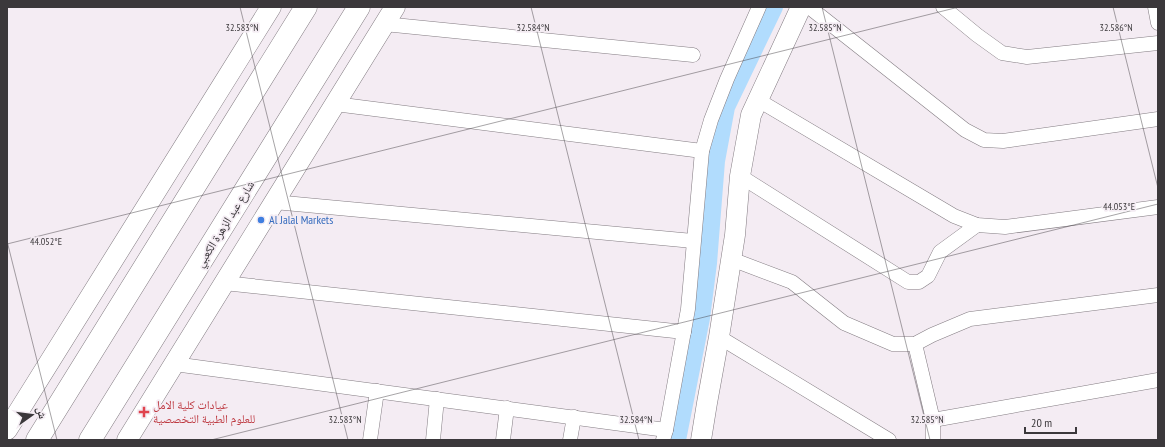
<svg xmlns="http://www.w3.org/2000/svg" width="1165" height="447" viewBox="0 0 1165 447" font-family="'PT Sans Narrow','Noto Naskh Arabic',sans-serif">
<style>
.lines{fill:none;stroke-linecap:round;stroke-linejoin:round}
.canal{stroke:#b1dcfd;stroke-width:18}
.street-casing{stroke:#837c82;stroke-width:15}
.secondary-casing{stroke:#837c82;stroke-width:21}
.primary-casing{stroke:#837c82;stroke-width:23}
.street{stroke:#fff;stroke-width:14}
.secondary{stroke:#fff;stroke-width:20}
.primary{stroke:#fff;stroke-width:22}
.ticks{fill:none;stroke:#3b383b;stroke-width:1;stroke-opacity:0.45}
.shop-dot{fill:#3f7fe0;stroke:#f4ecf3;stroke-width:1.5}
.health-dot{fill:#e0444e;stroke:#f4ecf3;stroke-width:1.5}
.labels{text-anchor:middle;stroke-width:3.5;stroke-linejoin:round;paint-order:stroke}
.shop-label{font-size:12px;fill:#366cbe;stroke:#f4ecf3;text-anchor:start}
.street-label{font-size:12px;fill:#3b383b;stroke:#f4ecf3}
.health-label{font-size:12px;fill:#be3a42;stroke:#f4ecf3;text-anchor:start}
.ticks-label{font-size:10px;text-anchor:middle;fill:#3b383b;stroke:#f4ecf3;stroke-width:3.5;stroke-linejoin:round;paint-order:stroke}
</style>
<rect width="100%" height="100%" fill="#f4ecf3"/>
<g class="lines">
<polyline class="canal" points="677,440 701,318 708,263 716,161 726,107 774,7"/>
<g class="street-casing">
<g id="street">
<polyline points="809,7 965,130 984,140 1003,141 1158,119"/>
<polyline points="943,7 977,35 1002,53 1027,57 1158,43"/>
<polyline points="1155,7 1158,23"/>
<polyline points="384,24 693,55"/>
<polyline points="758,100 954,216 977,225 1005,227 1158,207"/>
<polyline points="335,104 702,151"/>
<polyline points="740,176 908,282 919,282 928,276 940,252 977,225"/>
<polyline points="274,202 693,241"/>
<polyline points="731,259 792,282 844,323 893,344 915,344 932,335 970,319 1158,295"/>
<polyline points="224,283 684,332"/>
<polyline points="719,337 889,440"/>
<polyline points="915,344 933,420 933,440"/>
<polyline points="174,364 666,430"/>
<polyline points="933,420 1158,380"/>
<polyline points="370,440 377,391"/>
<polyline points="433,440 437,399"/>
<polyline points="503,440 507,408"/>
<polyline points="570,440 574,417"/>
<polyline points="663,440 666,430 688,309 702,151 711,120 727,79 759,7"/>
</g>
</g>
<g class="secondary-casing">
<g id="secondary">
<polyline points="7,430 271,7"/>
<polyline points="127,440 395,7"/>
<polyline points="701,440 707,403 719,337 735,235 740,176 751,115 801,7"/>
</g>
</g>
<g class="primary-casing">
<g id="primary">
<polyline points="37,440 306,7"/>
<polyline points="90,440 359,7"/>
</g>
</g>
<use href="#street" class="street"/>
<use href="#secondary" class="secondary"/>
<use href="#primary" class="primary"/>
</g>
<path class="ticks" d="M240 7 348 440M531 7 639 440M822 7 930 440M1113 7 1158 188M7 241 57 440M7 244 959 7M211 440 1158 204"/>
<circle class="shop-dot" cx="261" cy="220" r="4"/>
<path class="health-dot" d="M142 406h4v4h4v4h-4v4h-4v-4h-4v-4h4z"/>
<g class="labels">
<g class="shop-label">
<text x="269" y="224">Al Jalal Markets</text>
</g>
<g class="street-label">
<text transform="translate(225 224) rotate(-58)" y="4">شارع عبد الزهرة الكعبي</text>
</g>
<g class="health-label">
<text x="153" y="409">عيادات كلية الامل<tspan x="153" dy="14">للعلوم الطبية التخصصية</tspan></text>
</g>
</g>
<g class="ticks-label">
<text x="242" y="31">32.583°N</text>
<text x="533" y="31">32.584°N</text>
<text x="825" y="31">32.585°N</text>
<text x="1116" y="31">32.586°N</text>
<text x="1119" y="210">44.053°E</text>
<text x="46" y="245">44.052°E</text>
<text x="345" y="423">32.583°N</text>
<text x="636" y="423">32.584°N</text>
<text x="927" y="423">32.585°N</text>
</g>
<rect width="1165" height="447" fill="none" stroke="#3b383b" stroke-width="16"/>
<g transform="translate(32 415) rotate(76)" stroke="#f4ecf3" stroke-width="3" paint-order="stroke">
<path d="M0-3L7 15L0 10L-7 15Z" fill="#3b383b"/>
<text y="-6" font-size="11" font-weight="bold" text-anchor="middle" fill="#3b383b">ش</text>
</g>
<path d="M1025 427v6h51v-6" fill="none" stroke="#3b383b" stroke-width="2"/>
<text x="1031" y="427" font-size="12" fill="#3b383b" stroke="#f4ecf3" stroke-width="3" paint-order="stroke">20 m</text>
</svg>
